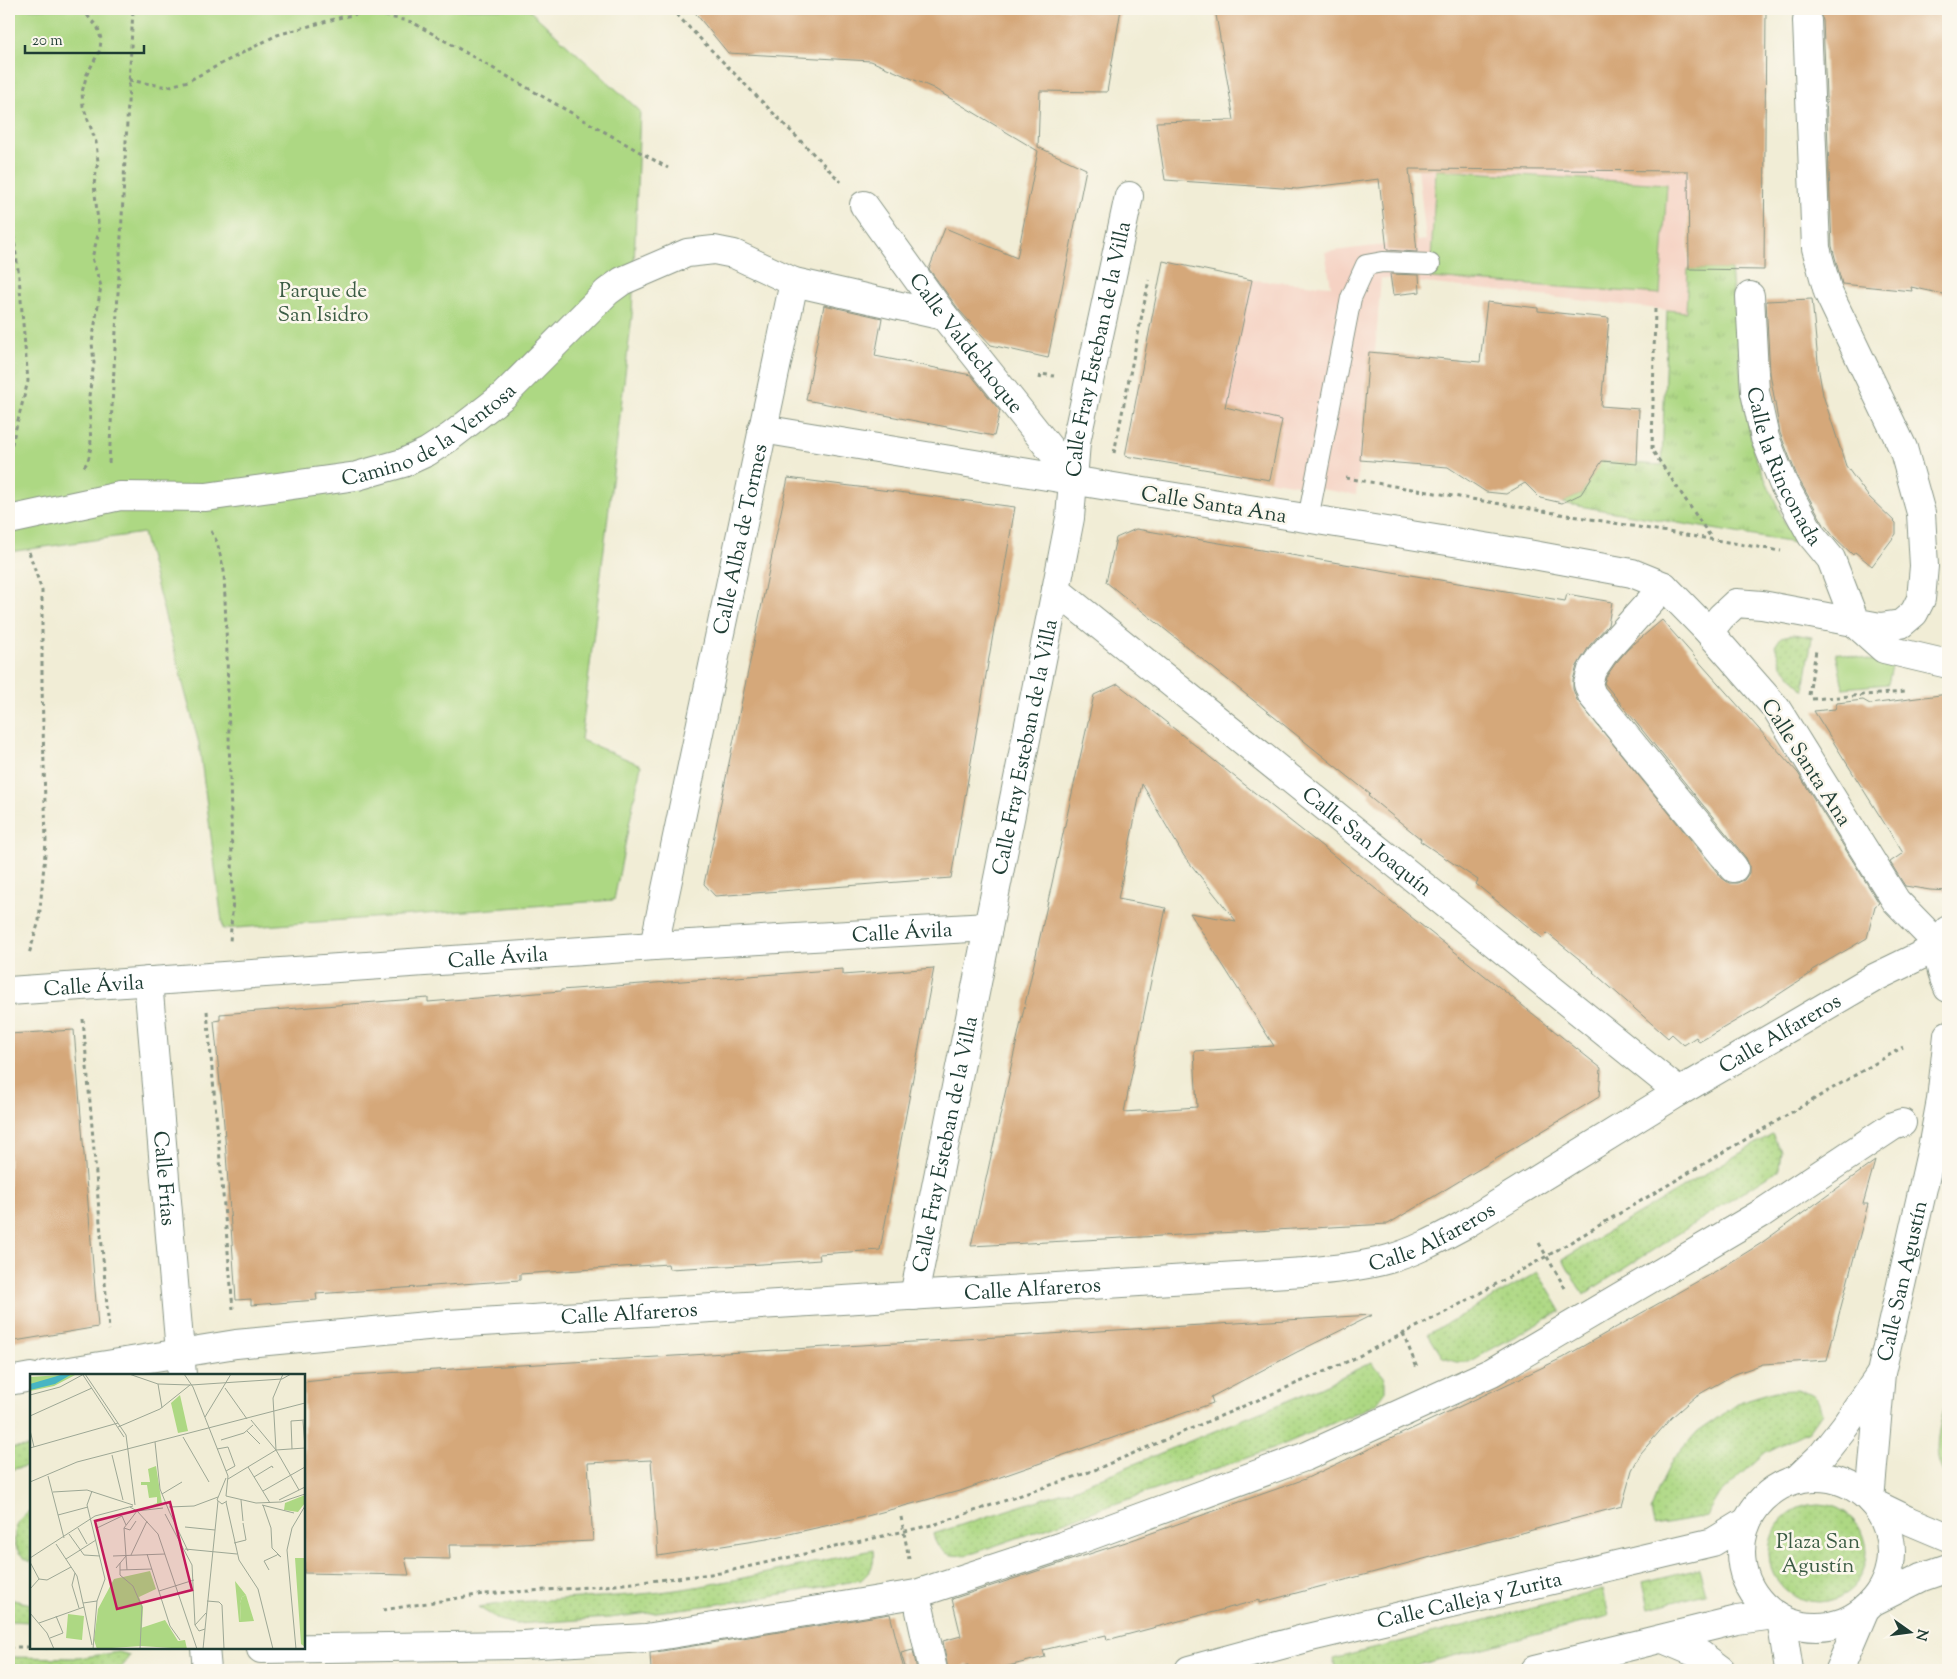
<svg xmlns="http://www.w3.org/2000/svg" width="1957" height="1679" viewBox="0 0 1957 1679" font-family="'Sorts Mill Goudy',serif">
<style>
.built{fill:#f5d2c3}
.grass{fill:url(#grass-tufts);stroke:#668a5c}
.park{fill:#add883;stroke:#668a5c}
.garden{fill:url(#garden-dots);stroke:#668a5c}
.building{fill:#d5a87a;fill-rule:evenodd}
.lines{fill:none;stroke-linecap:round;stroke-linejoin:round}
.service-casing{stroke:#889585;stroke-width:22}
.pedestrian-casing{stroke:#889585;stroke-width:30}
.minor-casing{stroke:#889585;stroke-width:30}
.tertiary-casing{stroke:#889585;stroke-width:30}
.path{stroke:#889585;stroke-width:3;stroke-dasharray:4 4;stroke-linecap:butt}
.service{stroke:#fff;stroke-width:20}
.pedestrian{stroke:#fff;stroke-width:28}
.minor{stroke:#fff;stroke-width:28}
.tertiary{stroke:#fff;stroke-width:28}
.labels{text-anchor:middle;stroke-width:5;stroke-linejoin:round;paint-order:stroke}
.park-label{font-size:21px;fill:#3b5c44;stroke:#fbf7ec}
.street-label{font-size:21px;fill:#1f3d34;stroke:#fbf7ec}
.inset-road{fill:none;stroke:#9da795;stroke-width:1}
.view{fill:#c2185b;fill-opacity:0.15;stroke:#c2185b;stroke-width:2.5}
.inset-edge{fill:none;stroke:#1f3d34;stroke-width:2.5}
</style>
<defs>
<pattern id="grass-tufts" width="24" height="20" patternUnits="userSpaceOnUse" patternTransform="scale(1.25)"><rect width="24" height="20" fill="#add883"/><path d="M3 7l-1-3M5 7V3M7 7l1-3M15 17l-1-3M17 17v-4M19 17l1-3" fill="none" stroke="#94ba72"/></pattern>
<pattern id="garden-dots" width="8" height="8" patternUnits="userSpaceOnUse" patternTransform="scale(1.25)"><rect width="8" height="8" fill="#add883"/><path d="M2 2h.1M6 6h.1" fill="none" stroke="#94ba72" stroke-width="1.8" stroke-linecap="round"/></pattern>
</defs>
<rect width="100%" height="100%" fill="#fbf7ec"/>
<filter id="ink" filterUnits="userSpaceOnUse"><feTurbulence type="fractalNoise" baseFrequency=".02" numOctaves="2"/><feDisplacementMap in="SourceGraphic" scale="10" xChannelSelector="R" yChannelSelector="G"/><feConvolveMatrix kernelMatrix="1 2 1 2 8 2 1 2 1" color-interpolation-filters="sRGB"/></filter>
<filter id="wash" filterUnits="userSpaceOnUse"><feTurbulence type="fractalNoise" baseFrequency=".0096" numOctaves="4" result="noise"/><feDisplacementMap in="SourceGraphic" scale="20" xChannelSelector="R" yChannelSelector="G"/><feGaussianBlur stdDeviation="1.12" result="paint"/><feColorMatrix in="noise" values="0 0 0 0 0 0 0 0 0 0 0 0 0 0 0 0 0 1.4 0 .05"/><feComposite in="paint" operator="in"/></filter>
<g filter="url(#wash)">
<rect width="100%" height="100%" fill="#f1edd6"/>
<polygon class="built" points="1401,70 1687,72 1688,269 1686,312 1381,278 1375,352 1369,352 1356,495 1125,456 1163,261 1252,280 1331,286 1325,252 1426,240 1418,169 1412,169"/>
<polygon class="grass" points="1688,269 1731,269 1742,390 1754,454 1794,543 1562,503 1581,494 1592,476 1596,461 1662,465 1667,310 1686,312"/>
<g class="park">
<polygon points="9,9 528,9 640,111 632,316 581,740 641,765 614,900 223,929 199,744 143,533 9,552"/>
<polygon points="1436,170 1667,184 1660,294 1430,278"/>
<polygon points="1836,652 1892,666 1888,684 1843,688"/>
</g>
<g class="garden">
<polygon points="1794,634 1812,637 1804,691 1781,664 1775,646 1781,637"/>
<polygon points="1772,1134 1781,1151 1779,1169 1583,1295 1563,1259"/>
<polygon points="1538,1272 1561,1311 1468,1362 1456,1362 1443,1358 1428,1334"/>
<path d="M1372 1362 1385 1378V1392L1375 1405 1275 1448 974 1553C954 1558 940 1557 933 1534L1076 1488 1314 1390Z"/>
<path d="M1795 1390C1814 1392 1817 1395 1822 1413L1809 1431 1766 1452 1742 1473 1720 1494 1707 1516 1654 1525 1651 1511 1658 1489 1673 1459 1697 1432 1742 1401 1775 1391Z"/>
<path d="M1948 1394V1479C1927 1456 1942 1420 1948 1394Z"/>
<polygon points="31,1447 31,1465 9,1470 9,1448"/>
<circle cx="1818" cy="1553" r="49"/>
<path d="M31 1510V1562C8 1552 10 1522 31 1510Z"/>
<path d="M873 1550C875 1565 872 1570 861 1580L742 1601 610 1618 516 1624 500 1620 478 1607C545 1596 615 1600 683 1589 746 1579 810 1563 873 1550Z"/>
<polygon points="1699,1568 1706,1594 1649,1608 1643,1582"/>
<polygon points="1603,1590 1609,1616 1398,1670 1336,1670 1333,1659"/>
<polygon points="9,1599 31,1604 31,1622 9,1621"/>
<polygon points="119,1652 129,1655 126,1662 119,1670 43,1670 9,1664 9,1657 78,1658"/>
</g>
<g id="blocks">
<g class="building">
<polygon points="692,9 1121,9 1107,92 1040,91 1038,147 1086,169 1048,358 991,345 959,310 929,269 945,228 1017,258 1038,151 933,88 871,61 728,53"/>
<polygon points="1215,9 1766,9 1764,270 1689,269 1688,171 1409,169 1417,252 1387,250 1379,179 1297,189 1165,180 1156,122 1234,120"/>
<polygon points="1817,9 1948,9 1948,295 1911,287 1912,291 1842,284 1832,246 1823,20"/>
<polygon points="1163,261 1252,280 1225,407 1282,420 1270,480 1125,456"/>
<polygon points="1390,274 1419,275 1420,292 1393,295"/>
<polygon points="1812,299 1819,372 1823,395 1846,466 1868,496 1896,523 1896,534 1872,566 1855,552 1853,555 1834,537 1823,523 1797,476 1780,433 1770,373 1766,301"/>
<polygon points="1487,302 1538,308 1538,311 1609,318 1601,406 1639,409 1637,464 1602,461 1581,494 1562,503 1540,498 1525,483 1506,494 1486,492 1448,467 1360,460 1369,352 1480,362"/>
<polygon points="824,305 882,318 875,356 971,375 1000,411 994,436 806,400"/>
<polygon points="788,478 1015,507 951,878 715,896 704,884"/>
<polygon points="1136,529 1565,601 1567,594 1612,602 1608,625 1590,645 1577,666 1573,680 1573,689 1577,700 1722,878 1729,883 1737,883 1744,880 1749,873 1749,865 1746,858 1604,683 1606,677 1615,664 1628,649 1662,620 1798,773 1879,903 1875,906 1867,938 1812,970 1813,972 1758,1008 1699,1042 1696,1037 1684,1045 1672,1034 1668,1038 1593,972 1594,971 1547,933 1542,938 1476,884 1478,880 1420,841 1421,839 1368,796 1370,794 1106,582 1116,538"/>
<path d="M1118 684 1601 1068 1599 1097 1388 1224 971 1246 1094 695ZM1142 784 1184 856 1236 921 1190 913 1274 1046 1194 1051 1197 1107 1124 1112 1166 908 1118 899Z"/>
<polygon points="1948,694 1948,891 1930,890 1905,886 1890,862 1903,853 1814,711 1835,709 1837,703 1863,700 1870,704"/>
<polygon points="934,968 880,1250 819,1254 820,1260 762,1264 669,1269 668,1264 520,1274 520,1280 316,1294 317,1300 251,1305 251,1299 236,1300 224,1124 214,1021 220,1020 220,1014 428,998 428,1002 561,991 561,990 843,969 843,975"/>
<polygon points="74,1030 98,1327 9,1342 9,1034"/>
<polygon points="1875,1161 1863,1204 1868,1204 1827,1360 1763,1364 1735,1374 1696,1396 1671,1418 1641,1453 1632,1470 1622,1506 1259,1603 1259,1600 1107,1640 1106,1635 1043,1650 1045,1657 992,1670 969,1670 968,1665 948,1670 943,1641 961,1636 952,1599 1129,1541 1305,1479 1512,1382 1562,1358 1723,1267 1760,1244"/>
<polygon points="1372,1315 1297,1352 1211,1397 1213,1403 963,1490 856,1519 767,1539 658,1556 651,1460 588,1463 593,1541 499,1545 449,1545 450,1559 405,1558 409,1575 304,1573 304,1382 351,1377 351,1375"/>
<polygon points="890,1614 904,1670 651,1670 650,1653"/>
<polygon points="913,1650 917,1670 906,1670 901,1653"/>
</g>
</g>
</g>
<g filter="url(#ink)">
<use href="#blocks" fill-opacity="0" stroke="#889585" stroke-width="1"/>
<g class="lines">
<g class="service-casing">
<polyline id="service" points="1308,519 1351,298 1366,265 1383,262 1430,264"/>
</g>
<g class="pedestrian-casing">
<g id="pedestrian">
<path id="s1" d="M1750 296 1755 392 1765 438 1783 483 1812 536 1831 559 1856 624 1884 649 1948 664"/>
<polyline points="261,1649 522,1645 646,1638 916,1594 1065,1545 1307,1456 1492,1372 1762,1213 1893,1126 1902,1123"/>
</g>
</g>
<g class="minor-casing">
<g id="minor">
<path id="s2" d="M864 205 944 316 1074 479"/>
<path id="s3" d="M9 520 120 496 206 497 357 476 403 463 427 452 450 437 503 396 607 292 622 281 687 253 714 250 734 254 794 282 944 316"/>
<polyline points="1664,586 1603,654 1592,670 1588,684 1592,695 1734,868"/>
<path id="s4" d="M1056 590 1679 1092"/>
<polyline points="1709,632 1721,617 1736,603 1762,605 1880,627 1901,624 1914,613 1921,599 1924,566 1921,513 1903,448 1828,292 1816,248 1807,21"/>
<path id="s5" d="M654 946 794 282"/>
<path id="s6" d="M148 981 182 1375"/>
<path id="s7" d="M9 991 654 946 988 927"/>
<path id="s8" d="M914 1296 1056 590 1070 518 1076 442 1129 196"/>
<path id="s9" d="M45 1375 236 1344 448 1324 1304 1272C1333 1269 1361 1267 1389 1259 1415 1252 1440 1238 1464 1225L1679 1092 1874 978 1940 946 1896 901 1776 708 1709 632 1664 586 1632 573 1528 554 1138 491 762 429"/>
<polyline points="9,1381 31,1377"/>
<polyline points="1873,1503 1910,1521 1948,1537"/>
<polyline points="1872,1602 1922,1577 1948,1568"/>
<polyline points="920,1611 933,1670"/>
<polyline points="1663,1639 1701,1655 1721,1670"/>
<polyline points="205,1648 207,1670"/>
<path id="s10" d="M1189 1670 1307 1638 1713 1542 1746 1522"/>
<polyline points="1534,1670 1737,1620 1775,1615"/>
</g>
</g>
<g class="tertiary-casing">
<g id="tertiary">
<path d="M1948 930C1936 953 1938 965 1948 988"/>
<circle cx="1816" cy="1552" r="75"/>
<polyline points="1797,1479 1823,1454 1845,1426 1880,1375"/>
<path id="s11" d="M1870 1500 1881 1373 1932 1148 1941 1100 1948 1035"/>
<polyline points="1781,1619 1789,1670"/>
<polyline points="1839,1670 1865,1609"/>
</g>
</g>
<g class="path">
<polyline points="82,9 98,28 101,39 100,50 87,74 82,92 83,106 96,142 98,162 94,184 99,231 92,258 101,286 92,343 94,363 89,396 91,447 88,461 84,467"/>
<polyline points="671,9 841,182"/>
<polyline points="129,80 167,87 188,81 277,35 342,17 367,12 412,22 668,168"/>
<polyline points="9,212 13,232 19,277 28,381 9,455"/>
<polyline points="1655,309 1652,450 1712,539"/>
<polyline points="1040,379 1041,374 1054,376"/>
<polyline points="1114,453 1149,280"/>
<polyline points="109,463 133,9"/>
<polyline points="1346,478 1781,551"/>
<polyline points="211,531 217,542 224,571 227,654 233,899 230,942"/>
<polyline points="29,552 42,591 42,687 46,842 39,921 29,954"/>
<polyline points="1809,695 1816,650"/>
<polyline points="1812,699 1905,692"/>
<polyline points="207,1011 233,1309"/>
<polyline points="83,1019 109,1330"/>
<polyline points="1539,1243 1565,1288"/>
<polyline points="1403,1333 1417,1368"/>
<polyline points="901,1517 909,1559"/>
<polyline points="383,1610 484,1594 606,1586 720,1573 936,1524 1092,1471 1349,1361 1442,1314 1547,1256 1903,1047"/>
<polyline points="9,1647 31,1647"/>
<polyline points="46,1648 47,1648"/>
</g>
<use href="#service" class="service"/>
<use href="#pedestrian" class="pedestrian"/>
<use href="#minor" class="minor"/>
<use href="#tertiary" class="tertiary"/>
</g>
</g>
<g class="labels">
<g class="park-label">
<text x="323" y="297">Parque de<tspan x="323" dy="24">San Isidro</tspan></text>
<text x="1818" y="1548">Plaza San<tspan x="1818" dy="24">Agustín</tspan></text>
</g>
<g class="street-label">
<text dy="7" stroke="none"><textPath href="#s2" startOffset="172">Calle Valdechoque</textPath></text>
<text dy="7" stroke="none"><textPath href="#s8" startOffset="965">Calle Fray Esteban de la Villa</textPath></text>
<text dy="7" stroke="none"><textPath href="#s3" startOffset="435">Camino de la Ventosa</textPath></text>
<text dy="7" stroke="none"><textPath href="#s1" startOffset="176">Calle la Rinconada</textPath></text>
<text transform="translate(1214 504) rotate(9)" y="7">Calle Santa Ana</text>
<text dy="7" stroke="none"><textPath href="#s5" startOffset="416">Calle Alba de Tormes</textPath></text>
<text dy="7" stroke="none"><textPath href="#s8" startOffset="560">Calle Fray Esteban de la Villa</textPath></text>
<text transform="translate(1807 762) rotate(57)" y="7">Calle Santa Ana</text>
<text dy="7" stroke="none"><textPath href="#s4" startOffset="400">Calle San Joaquín</textPath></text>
<text dy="7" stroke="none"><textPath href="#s7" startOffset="895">Calle Ávila</textPath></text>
<text dy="7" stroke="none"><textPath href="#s7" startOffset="490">Calle Ávila</textPath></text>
<text dy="7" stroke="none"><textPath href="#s7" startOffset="85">Calle Ávila</textPath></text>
<text dy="7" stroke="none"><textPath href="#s9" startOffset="1802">Calle Alfareros</textPath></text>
<text dy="7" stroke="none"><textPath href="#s8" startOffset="155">Calle Fray Esteban de la Villa</textPath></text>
<text dy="7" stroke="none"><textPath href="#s6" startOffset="198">Calle Frías</textPath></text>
<text dy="7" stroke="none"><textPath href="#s9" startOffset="1398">Calle Alfareros</textPath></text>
<text dy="7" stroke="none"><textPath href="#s11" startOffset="222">Calle San Agustín</textPath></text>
<text dy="7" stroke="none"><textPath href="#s9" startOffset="992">Calle Alfareros</textPath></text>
<text dy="7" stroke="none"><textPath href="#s9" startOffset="588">Calle Alfareros</textPath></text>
<text dy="7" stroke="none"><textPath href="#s10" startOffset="289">Calle Calleja y Zurita</textPath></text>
</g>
</g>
<g transform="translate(30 1374)">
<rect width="275" height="275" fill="#f1edd6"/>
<path d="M47 0 24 12 0 17V3ZM275 121V129L268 138 254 136 255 129ZM265 184H275V273L271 270ZM205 207 216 221 212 223 210 229 211 248H209ZM135 246 148 267 155 266 157 275 111 272V254Z" fill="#add883"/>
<path d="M150 21 158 57 148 59 141 29ZM120 197 126 215 109 223 113 233 111 272 67 275 64 266 68 235 84 205ZM38 240 54 242 52 266 36 264Z" fill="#add883"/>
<path d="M126 92 132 130 120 132 127 129V123L119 124 117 111H111V108H120L118 95ZM216 221 224 247 211 248 210 229 212 223Z" fill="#add883"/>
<path d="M34 0H42L25 10 0 16V10Z" fill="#48b5c3"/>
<path class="inset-road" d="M55 0 96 61 105 131M99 0 128 10 161 11 252 5 261 0M154 0 163 13 198 102 196 122M53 1 94 63M128 10 132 34M195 14 217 45M0 21 30 13 54 0M0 42 62 14M175 43 201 0M221 46 246 76 269 116M273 47 275 74M88 53 130 35 160 11M0 56 4 73M217 57 230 70M153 63 179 108M191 66 214 59 223 51M125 68 130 115 139 137M0 74 88 49M187 75 198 73 205 92 196 97M262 75 261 47 275 46M246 76 243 24 253 0M82 81 93 126M218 93 240 129M18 102 34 164M224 103 242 92 243 94M196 104 187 126 192 130 197 127M198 105 246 76 275 74M0 108 47 88 275 29M233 117 275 93M23 118 57 116 103 131M132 120 152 108M196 122 226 129 251 128M211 126 213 147M249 126 275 113M196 128 209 186 228 215 243 275M251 128 275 120M232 131 264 139M233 131 241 154 242 174 251 183 247 180M100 133 107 137 133 134M139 133 164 132 188 123M139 137 158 177M135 140 162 191 165 251M28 141 58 133M155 153 185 156M48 154 57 170M67 154 92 142 96 151M94 154 100 156 106 147M39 160 54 181 70 182M204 169 216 166 213 149M26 170 47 202 53 229M155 175 207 180M117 180 140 252 150 266M101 181 117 147M83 182 135 180M0 184 65 142 103 132M36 185 66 166M0 188 9 205M90 189V201L103 212 112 233 110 275M86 194 96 182M90 196 122 195M97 196 94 154 107 137 128 160 167 275M239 196 234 187 247 181M45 199 42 211 49 234M0 215 9 205 17 206 41 193M129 217 164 206M177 227 189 228 192 231 194 275M53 229 67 227 75 205 57 131 62 117M54 233 62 271M0 239 17 259 24 275M9 249 54 233 53 229M175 255 169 257 165 251 176 239M20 264 33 259 26 242M63 275 67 227M173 275 188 127M266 275 257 176 262 154 275 132"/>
<path class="view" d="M140 128 162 216 87 235 65 147Z"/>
<rect width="275" height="275" class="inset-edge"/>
</g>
<rect width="1957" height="1679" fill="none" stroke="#fbf7ec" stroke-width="30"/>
<g transform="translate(1910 1632) rotate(104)" stroke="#fbf7ec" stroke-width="4" paint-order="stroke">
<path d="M0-4L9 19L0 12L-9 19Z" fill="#1f3d34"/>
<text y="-8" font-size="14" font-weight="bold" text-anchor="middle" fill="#1f3d34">N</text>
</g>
<path d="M25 45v8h119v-8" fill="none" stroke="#1f3d34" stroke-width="2.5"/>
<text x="32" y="45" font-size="15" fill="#1f3d34" stroke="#fbf7ec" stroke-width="4" paint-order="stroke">20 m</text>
</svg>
